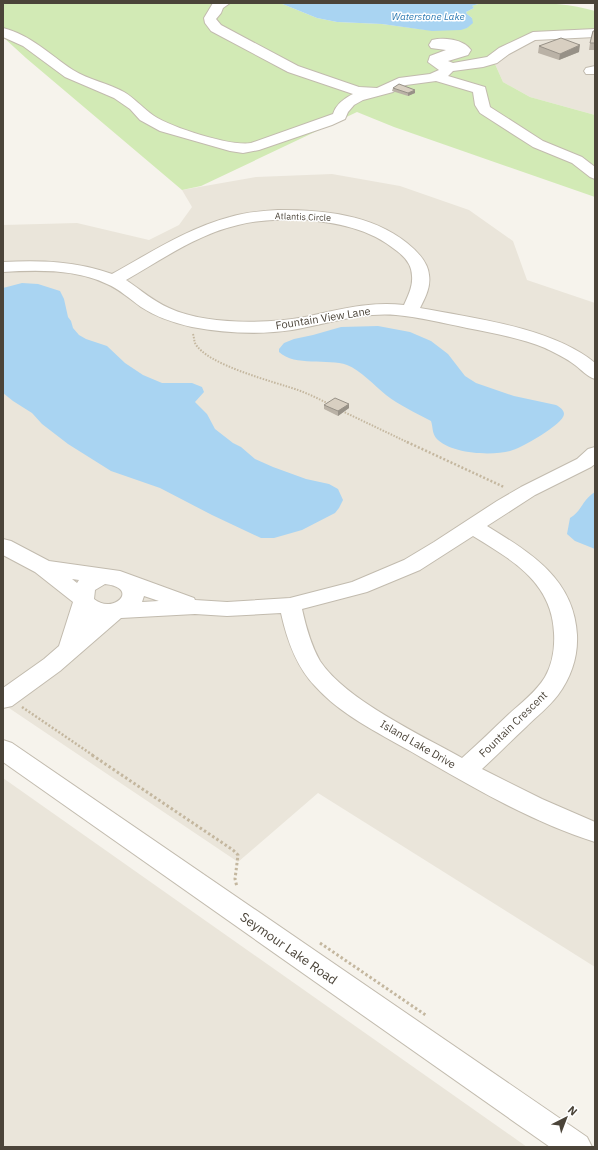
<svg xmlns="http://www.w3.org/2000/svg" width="598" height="1150" viewBox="0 0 598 1150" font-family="'IBM Plex Sans',sans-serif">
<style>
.residential{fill:#eae5da}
.green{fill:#d2eab5}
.water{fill:#a9d4f2}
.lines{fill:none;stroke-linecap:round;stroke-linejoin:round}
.minor-casing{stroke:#c2bbae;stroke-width:2}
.path-far2{stroke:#c4b79f;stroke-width:2;stroke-dasharray:1.5 1.5;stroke-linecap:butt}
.path-far1{stroke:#c4b79f;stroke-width:2.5;stroke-dasharray:2 2;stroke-linecap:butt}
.path{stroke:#c4b79f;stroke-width:3;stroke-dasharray:2.5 2.5;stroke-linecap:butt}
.minor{fill:#fff;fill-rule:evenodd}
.wall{fill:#bab2a6}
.shaded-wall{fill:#979187}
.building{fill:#d8cfc1;stroke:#979187}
.labels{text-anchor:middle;stroke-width:3;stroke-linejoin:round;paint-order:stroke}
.far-street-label{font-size:9px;fill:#4b4439;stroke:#fff}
.far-water-label{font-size:10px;font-style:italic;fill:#2e7ab2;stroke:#fff}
.street-label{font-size:11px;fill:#4b4439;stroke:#fff}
.near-street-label{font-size:13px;fill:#4b4439;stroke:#fff}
</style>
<rect width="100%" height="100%" fill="#f6f3ec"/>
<g class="residential">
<polygon points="595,35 595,115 530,97 503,82 495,64 507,49 535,38"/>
<polygon points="332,174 400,186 469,210 513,241 527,280 595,303 595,967 318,793 238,862 3,704 3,225 77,223 149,240 179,225 192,207 182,190 256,177"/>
<polygon points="3,778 527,1147 3,1147"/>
</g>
<path class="green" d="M3 3H280L317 18 337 22 382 24 427 30 467 28 472 18 467 14 466 12 474 8 471 6 482 3C519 3 559 0 595 11V35L535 38 507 49 495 64 503 82 530 97 595 115V197L394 127 357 112 201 186 182 190 26 58 3 37Z"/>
<g class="water">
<polygon points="280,3 481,3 472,6 474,8 466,12 467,14 472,18 473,23 467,28 461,30 432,31 382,24 337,22 317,18"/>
<polygon points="22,283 38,284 60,291 64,299 68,317 71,321 73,328 79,335 86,339 107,346 125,363 143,375 162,383 192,383 202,387 204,392 195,402 207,414 215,429 233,443 241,447 255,459 273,467 306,479 329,484 338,489 343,500 339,508 335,513 302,530 274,538 261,538 212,515 160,488 111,471 68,444 42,424 32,413 13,401 3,393 3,288"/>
<path d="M378 326 410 332 431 341 448 354 465 376 476 383 514 396 556 405C560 407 564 410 564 414 564 424 520 449 510 451 491 456 450 454 436 438 432 433 433 427 431 421 416 413 399 405 386 395 375 386 360 370 347 365 328 358 295 367 279 352V349L284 343 294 339 313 335 341 327Z"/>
<path d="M595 492V549L575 541 567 534 570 518C582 511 582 500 595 492Z"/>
</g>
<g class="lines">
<g class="minor-casing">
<g id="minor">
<path d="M213 3H230L223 8 221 13 216 19 221 25 298 66 359 87 377 88 399 78 430 74 439 70 428 62 430 56 446 50 431 48 429 45 432 40C444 37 463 39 471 50L468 55 448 61 453 63 487 57 499 48 533 32 595 29V37L535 40 509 54 497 63 483 67 453 71 448 76 485 87 490 107 543 141 582 157 595 167V179L590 177 572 163 533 147 480 113 475 105 473 92 436 81 406 85 398 88 393 92 363 100 354 105 348 112 345 119 332 125 259 150 243 153 230 151 160 131 140 120 130 109 114 98 65 77 23 46 3 37V28C31 35 50 55 73 70 89 80 108 83 124 92 134 98 141 106 150 113 165 126 232 147 251 143L333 114C336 104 345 98 353 94L288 72 211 31 205 23 204 18Z"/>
<polygon points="595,66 595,74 586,74 584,71 586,68"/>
<path d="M278 210C323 210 371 214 407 243 417 251 428 262 429 275 431 287 425 298 420 308 474 318 553 328 595 363V379C586 376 582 370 575 365 566 358 555 353 545 348 520 338 493 333 467 328 443 323 420 317 396 315 360 312 327 324 292 330 260 335 224 333 192 327 174 323 156 317 141 307 130 299 119 289 107 284 75 269 38 270 3 272V262C40 260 77 261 112 274 150 253 188 228 230 217 246 212 262 211 278 210ZM302 219C337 223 369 228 397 251 405 257 412 265 412 276 413 286 408 296 404 305 369 301 338 310 305 317 267 324 205 325 169 308 153 301 141 290 126 280 161 260 198 234 238 225 259 219 281 220 302 219Z"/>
<path d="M595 447V464L591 467 535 495 487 526C531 553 574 579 577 635 578 657 571 677 558 695 549 707 537 716 526 727 511 741 497 755 482 769L542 799 595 822V842C529 821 469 785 410 751 377 732 341 715 315 686 296 666 287 640 281 613L227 616 195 614 121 618 60 671 12 706 3 708V688L44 659 59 646 73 602 35 572 3 555V539L11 541 49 561 120 571 194 598 195 600 227 602 290 598 352 582 404 560 434 542 497 501 521 487 577 459 588 449ZM473 536C512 560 552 582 554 633 555 648 552 665 545 677 536 692 521 703 509 714 493 729 478 744 462 758 421 735 346 700 320 661 311 645 306 627 302 609L367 592 420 570ZM72 579 79 580 77 583ZM105 584C141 588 113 615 94 599L95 590ZM144 596 159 601 142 602Z"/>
<polygon points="3,740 12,743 587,1137 592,1147 550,1147 3,762"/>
</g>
</g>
<g class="path-far2">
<path d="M193 334C194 337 194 340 195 343 206 365 275 382 298 390 309 394 319 399 329 404"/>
<polyline points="342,411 409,443"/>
</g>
<g class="path-far1">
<polyline points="407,442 504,487"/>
<polyline points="22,707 94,756"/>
</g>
<g class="path">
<polyline points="92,755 233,850 238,855 235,879 237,887"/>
<polyline points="320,943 427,1016"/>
</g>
<use href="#minor" class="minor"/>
</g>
<g class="wall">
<polygon points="595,31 595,50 589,50 590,43"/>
<polygon points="539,46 579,52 559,60 538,53"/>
<polygon points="393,88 415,93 408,96 392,91"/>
<polygon points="349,404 349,408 338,416 324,409 324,405"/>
</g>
<g class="shaded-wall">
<polygon points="580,45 579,52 559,60 560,54"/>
<polygon points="415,90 415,93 408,96 408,93"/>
<polygon points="349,404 349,408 338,416 338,411"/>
</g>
<g class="building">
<polygon points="593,31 595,31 595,43 590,43"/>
<polygon points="561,38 580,45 560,54 539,46"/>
<polygon points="399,84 415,90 408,93 393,88"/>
<polygon points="335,398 349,404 338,411 324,405"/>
</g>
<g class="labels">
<g class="far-street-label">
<text transform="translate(303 217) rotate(2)" y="3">Atlantis Circle</text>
</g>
<g class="far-water-label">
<text x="428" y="20">Waterstone Lake</text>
</g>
<g class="street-label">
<text transform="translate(323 318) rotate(-9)" y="4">Fountain View Lane</text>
<text transform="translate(513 724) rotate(-44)" y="4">Fountain Crescent</text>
<text transform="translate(418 744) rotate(30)" y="4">Island Lake Drive</text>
</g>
<g class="near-street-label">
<text transform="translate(289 948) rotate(35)" y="5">Seymour Lake Road</text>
</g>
</g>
<rect width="598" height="1150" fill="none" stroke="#4b4439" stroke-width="8"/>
<g transform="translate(566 1118) rotate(42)" stroke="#ffffff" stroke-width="3" paint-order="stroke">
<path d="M0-3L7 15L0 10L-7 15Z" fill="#4b4439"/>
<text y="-6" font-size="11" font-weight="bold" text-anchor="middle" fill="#4b4439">N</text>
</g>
</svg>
